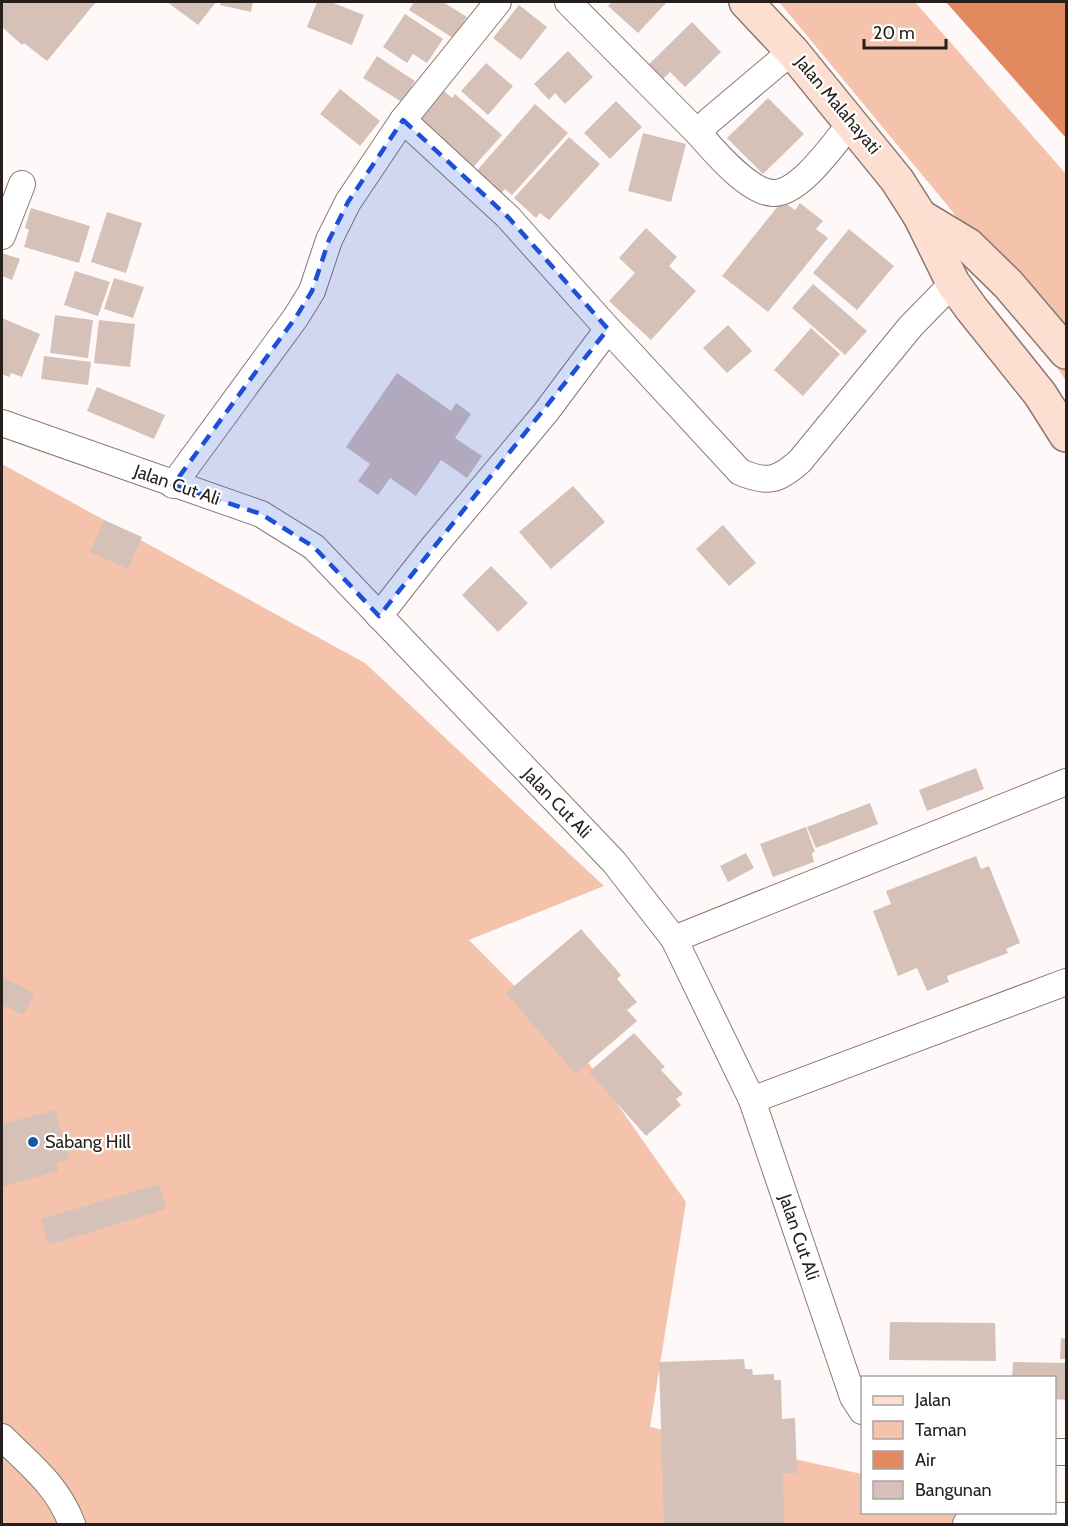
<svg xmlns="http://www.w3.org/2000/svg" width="1068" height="1526" viewBox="0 0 1068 1526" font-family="Cabin,sans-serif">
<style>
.green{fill:#f5c3ac}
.water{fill:#e38960}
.building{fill:#d6c1b8}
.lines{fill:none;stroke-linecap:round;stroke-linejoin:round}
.street-casing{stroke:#8b7971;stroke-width:28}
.secondary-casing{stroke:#8b7971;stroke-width:36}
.street{stroke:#fff;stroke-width:26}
.secondary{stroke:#fcdfd1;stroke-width:33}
.marked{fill:#1d4ed8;fill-opacity:0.2;stroke:#1d4ed8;stroke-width:4.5;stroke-dasharray:12 8;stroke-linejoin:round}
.poi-dot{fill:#115aa9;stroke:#fff;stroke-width:2}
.labels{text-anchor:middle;stroke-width:4.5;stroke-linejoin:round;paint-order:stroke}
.street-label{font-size:18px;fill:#261f1b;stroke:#fff}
.poi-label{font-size:18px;fill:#261f1b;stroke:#fff;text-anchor:start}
</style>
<rect width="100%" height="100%" fill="#fef9f8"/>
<g class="green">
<polygon points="779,2 915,2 1066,174 1066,381 952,211"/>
<polygon points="2,464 365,663 604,886 469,940 583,1055 686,1202 650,1427 862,1474 862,1512 1043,1513 1066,1524 2,1524"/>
</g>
<polygon class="water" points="946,2 1066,2 1066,138"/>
<g class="building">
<polygon points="2,2 96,2 47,61 24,43 22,45 2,27"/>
<polygon points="167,2 216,2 198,25"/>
<polygon points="221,2 253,2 251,12 220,5"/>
<polygon points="317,2 331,2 364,15 352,45 307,27"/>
<polygon points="414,2 443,2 467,17 453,38 409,10"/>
<polygon points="612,2 667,2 638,33 608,6"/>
<polygon points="519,5 547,27 521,60 493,38"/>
<polygon points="405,14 443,39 427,63 413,54 407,63 383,47"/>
<polygon points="692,22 721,52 685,87 670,72 659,83 644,69"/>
<polygon points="568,51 593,77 565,104 555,93 549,100 534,84"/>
<polygon points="377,56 415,81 402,102 363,78"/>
<polygon points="486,63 513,86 488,115 461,91"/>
<polygon points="340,89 380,121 360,146 320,114"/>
<polygon points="442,89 452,98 455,94 502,135 469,172 412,123"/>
<polygon points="768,98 804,134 763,174 727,138"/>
<polygon points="616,101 642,127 610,159 584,133"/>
<polygon points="535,104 568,133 512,195 505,189 498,196 473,175"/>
<polygon points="643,133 686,144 671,202 628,191"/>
<polygon points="569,137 600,164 549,220 540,213 536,218 514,198"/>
<polygon points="782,201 795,210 800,203 823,221 816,229 828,238 768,312 722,276"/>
<polygon points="31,208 90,226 79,263 24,247 29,230 25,228"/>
<polygon points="107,212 142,223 126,273 91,262"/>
<polygon points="646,228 677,257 669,266 696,291 651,340 609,301 635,273 619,258"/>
<polygon points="849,229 894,266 857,310 813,273"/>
<polygon points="2,253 20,259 12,280 2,276"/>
<polygon points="75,271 110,282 98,316 64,305"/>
<polygon points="114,278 144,287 133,318 104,309"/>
<polygon points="813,284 867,331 845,355 792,308"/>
<polygon points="55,315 93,320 88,358 50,353"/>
<polygon points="2,318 40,334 22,377 11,373 9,377 2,374"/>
<polygon points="99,320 135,324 130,367 94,363"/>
<polygon points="728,325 752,351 727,373 703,348"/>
<polygon points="811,328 840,354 803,396 774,370"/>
<polygon points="44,356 91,362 88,385 41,379"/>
<polygon points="397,373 451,411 456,403 471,414 455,438 482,456 467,478 441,460 416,496 390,478 378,495 358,481 370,464 346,447"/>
<polygon points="97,387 165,415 154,439 87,411"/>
<polygon points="573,486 605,522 551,569 519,532"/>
<polygon points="104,520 142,537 128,569 90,552"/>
<polygon points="723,525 756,563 729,586 696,549"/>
<polygon points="491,566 528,603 498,632 462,595"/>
<polygon points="976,768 984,789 927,811 919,790"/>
<polygon points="870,803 878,824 816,848 807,827"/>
<polygon points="806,827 815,852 812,853 814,862 773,877 760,844"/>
<polygon points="746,853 754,868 728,882 720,866"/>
<polygon points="976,856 981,869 989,866 1020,943 1006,949 1008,953 947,976 949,982 927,991 917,968 898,976 873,911 891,904 886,891"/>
<polygon points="581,929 621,975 617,979 637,1002 627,1010 637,1021 575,1074 506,993"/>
<polygon points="2,977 34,993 24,1015 2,1005"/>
<polygon points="634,1033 665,1067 661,1070 683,1094 676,1099 681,1105 646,1136 589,1072"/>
<polygon points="55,1110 69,1160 57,1163 58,1171 2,1187 2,1124"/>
<polygon points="159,1184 166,1209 49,1245 41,1219"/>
<polygon points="890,1322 995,1323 996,1361 889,1360"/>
<polygon points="1061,1338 1066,1339 1066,1359 1060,1359"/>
<polygon points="744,1359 745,1369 752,1369 753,1375 774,1374 774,1380 781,1380 782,1419 795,1418 797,1473 783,1473 784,1524 664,1524 659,1362"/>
<polygon points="1013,1362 1066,1363 1066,1400 1054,1399 1054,1378 1012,1378"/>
</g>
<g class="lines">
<g class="street-casing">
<g id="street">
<polyline points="568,2 698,133 709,121 792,51"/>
<path d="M403 120 508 217 608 329 740 472C768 484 779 480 800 461L911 326 953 283"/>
<path d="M698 133C714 151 748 192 773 193 800 194 835 142 851 123"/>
<polyline points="2,236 22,184"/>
<polyline points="2,423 261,514 314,547 614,862 674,939 752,1100 853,1397 862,1411"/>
<polyline points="173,485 296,317 312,291 329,240 348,202 403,120 498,2"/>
<polyline points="379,616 430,551 546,412 608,329"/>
<polyline points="674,939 1066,782"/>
<polyline points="752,1100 1066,982"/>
<path d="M2 1437C31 1466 57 1485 72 1524"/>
<polyline points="1054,1452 1066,1452"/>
<polyline points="966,1524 1005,1515 1066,1516"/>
</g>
</g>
<g class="secondary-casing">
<g id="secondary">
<polyline points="746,2 792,51 897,180 920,216 953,283 971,308 1040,394 1066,435"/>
<polyline points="920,216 968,245 1008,284 1066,352"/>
</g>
</g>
<use href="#street" class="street"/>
<use href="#secondary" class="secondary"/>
</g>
<path class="marked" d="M403 120 508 217 608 329 379 616 314 547 261 514 173 485 296 317 312 291 329 240 348 202Z"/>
<circle class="poi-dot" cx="33" cy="1142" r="6"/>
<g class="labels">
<g class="street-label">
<text transform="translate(838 105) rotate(50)" y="6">Jalan Malahayati</text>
<text transform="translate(177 485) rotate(19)" y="6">Jalan Cut Ali</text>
<text transform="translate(557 803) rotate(46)" y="6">Jalan Cut Ali</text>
<text transform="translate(799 1237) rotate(71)" y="6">Jalan Cut Ali</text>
</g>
<g class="poi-label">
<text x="45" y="1148">Sabang Hill</text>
</g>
</g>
<rect width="1068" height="1526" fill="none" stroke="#261f1b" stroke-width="6"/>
<rect x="861" y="1376" width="195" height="138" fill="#ffffff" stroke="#a8a5a4" stroke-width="1.5"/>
<rect x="873" y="1396" width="30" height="9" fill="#fcdfd1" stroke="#a8a5a4" stroke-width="1.5"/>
<text x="915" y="1406" font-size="18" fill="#261f1b">Jalan</text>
<rect x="873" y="1421" width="30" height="18" fill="#f5c3ac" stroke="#a8a5a4" stroke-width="1.5"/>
<text x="915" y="1436" font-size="18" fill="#261f1b">Taman</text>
<rect x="873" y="1451" width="30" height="18" fill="#e38960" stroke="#a8a5a4" stroke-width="1.5"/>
<text x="915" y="1466" font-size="18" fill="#261f1b">Air</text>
<rect x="873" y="1481" width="30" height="18" fill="#d6c1b8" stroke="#a8a5a4" stroke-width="1.5"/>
<text x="915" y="1496" font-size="18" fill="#261f1b">Bangunan</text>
<path d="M864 39v9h82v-9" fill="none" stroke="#261f1b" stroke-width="3"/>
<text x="873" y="39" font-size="18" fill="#261f1b" stroke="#ffffff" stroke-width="4.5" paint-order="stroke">20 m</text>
</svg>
